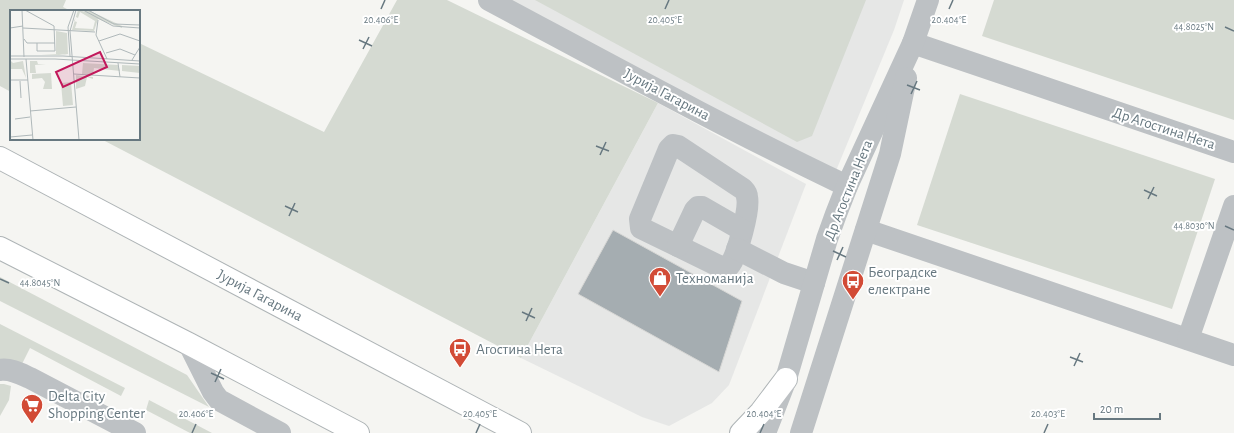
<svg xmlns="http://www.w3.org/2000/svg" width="1234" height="433" viewBox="0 0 1234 433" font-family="'Alegreya Sans',sans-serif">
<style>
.built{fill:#e6e7e6}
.green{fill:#d5dad2}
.building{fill:#a5adb1;stroke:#d7d7d5}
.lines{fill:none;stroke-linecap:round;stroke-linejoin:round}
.major-casing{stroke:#aeb4b6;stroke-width:24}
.minor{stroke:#bdc1c4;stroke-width:22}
.major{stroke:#fff;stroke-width:22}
.ticks{fill:none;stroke:#677880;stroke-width:1.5}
.labels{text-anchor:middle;stroke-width:4;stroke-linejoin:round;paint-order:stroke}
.street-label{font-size:15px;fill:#677880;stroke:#fff}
.poi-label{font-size:15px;fill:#677880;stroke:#fff;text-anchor:start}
.inset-road{fill:none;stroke:#afb8ba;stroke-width:1}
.view{fill:#c2185b;fill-opacity:0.15;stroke:#c2185b;stroke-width:2}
.inset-edge{fill:none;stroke:#677880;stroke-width:2}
.ticks-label{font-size:10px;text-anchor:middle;fill:#677880;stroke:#fff;stroke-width:4;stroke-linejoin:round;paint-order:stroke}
</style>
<rect width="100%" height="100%" fill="#f5f5f2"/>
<g class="built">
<polygon points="495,0 904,0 894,30 833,178"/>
<polygon points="658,103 806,184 729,385 712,403 669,426 642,417 521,358"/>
</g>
<g class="green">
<polygon points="0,0 66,0 63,7 71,11 11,11 11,92 0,86"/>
<polygon points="397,0 447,0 658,103 521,358 101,139 139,139 139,43 324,132"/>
<polygon points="535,0 866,0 812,136 797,142"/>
<polygon points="994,0 1234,0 1234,120 982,36"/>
<polygon points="960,94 1215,179 1172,309 917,225"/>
<polygon points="0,277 187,375 209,407 0,301"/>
<polygon points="0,324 125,388 121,396 30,348 22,364 0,362"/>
<polygon points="0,384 4,384 11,386 9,400 0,416"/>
<polygon points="149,400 212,433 190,433 146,410"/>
</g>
<polygon class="building" points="613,230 742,301 719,372 578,294"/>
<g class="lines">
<g class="major-casing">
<g id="major">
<polyline points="0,158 520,433"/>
<polyline points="0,248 189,344 358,433"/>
<polyline points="741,433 761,412 786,379"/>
</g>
</g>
<g class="minor">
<path d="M489 0C607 63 725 128 847 186"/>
<polyline points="913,43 1234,152"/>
<path d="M673 145 678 146 743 189C745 191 747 194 747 197 750 209 737 257 729 266 727 268 726 267 723 268L641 228 640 219 669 149Z"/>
<polyline points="866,230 1234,355"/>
<polyline points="678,246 695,210 698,207 702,207 742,230"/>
<polyline points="737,249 784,273 814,283"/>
<polyline points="1188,339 1234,206"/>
<polyline points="189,344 213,392 219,400 280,433"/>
<path d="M0 370C10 368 21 374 30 378L135 433"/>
<polyline points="765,433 786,379 827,239 836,214 847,186 913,43 928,0"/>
<polyline points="801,433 890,154 906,78"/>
</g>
<use href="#major" class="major"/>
</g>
<path class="ticks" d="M381 9 385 0M665 9 669 0M949 9 953 0M1225 27 1234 31M359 40 372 46M363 49 369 37M907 85 920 90M911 94 917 81M596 146 609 151M600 155 606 142M1144 190 1157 196M1148 199 1154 187M285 206 298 212M289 216 295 203M1225 226 1234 230M833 251 846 257M837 260 843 247M0 279 9 283M522 312 535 318M526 321 532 308M1070 357 1083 362M1074 366 1080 353M211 373 224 379M215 382 221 369M192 433 196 424M476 433 480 424M760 433 764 424M1044 433 1048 424"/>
<defs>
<g id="shop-pin" transform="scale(1.15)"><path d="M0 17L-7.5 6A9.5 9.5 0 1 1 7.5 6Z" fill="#d24b36" stroke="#fff"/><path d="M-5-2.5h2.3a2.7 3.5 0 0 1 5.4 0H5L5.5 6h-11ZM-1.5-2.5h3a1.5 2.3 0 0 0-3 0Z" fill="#fff"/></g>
<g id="bus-pin" transform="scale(1.15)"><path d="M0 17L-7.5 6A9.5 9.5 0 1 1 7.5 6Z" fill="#d24b36" stroke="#fff"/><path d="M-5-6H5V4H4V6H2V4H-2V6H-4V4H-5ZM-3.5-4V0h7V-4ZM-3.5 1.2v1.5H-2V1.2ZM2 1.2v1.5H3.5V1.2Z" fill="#fff"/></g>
<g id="supermarket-pin" transform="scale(1.15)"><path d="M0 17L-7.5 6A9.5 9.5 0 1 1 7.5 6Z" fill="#d24b36" stroke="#fff"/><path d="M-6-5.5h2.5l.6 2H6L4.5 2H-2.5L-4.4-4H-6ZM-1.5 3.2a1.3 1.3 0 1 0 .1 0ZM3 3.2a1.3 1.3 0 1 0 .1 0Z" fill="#fff"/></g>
</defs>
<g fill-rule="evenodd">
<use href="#shop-pin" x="660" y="278"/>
<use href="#bus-pin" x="853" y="281"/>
<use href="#bus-pin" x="460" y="349"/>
<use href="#supermarket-pin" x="32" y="405"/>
</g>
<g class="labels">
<g class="street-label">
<text transform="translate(667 94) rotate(28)" y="5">Јурија Гагарина</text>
<text transform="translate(1164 128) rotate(18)" y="5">Др Агостина Нета</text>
<text transform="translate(848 190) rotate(-68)" y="5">Др Агостина Нета</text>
<text transform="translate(260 295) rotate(28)" y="5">Јурија Гагарина</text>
</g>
<g class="poi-label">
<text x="868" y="277">Београдске<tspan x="868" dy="17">електране</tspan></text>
<text x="676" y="283">Техноманија</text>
<text x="476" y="354">Агостина Нета</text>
<text x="48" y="401">Delta City<tspan x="48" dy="17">Shopping Center</tspan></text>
</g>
</g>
<g transform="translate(10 10)">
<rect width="130" height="130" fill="#f5f5f2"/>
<path d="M68 0 76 2 73 0H78L112 16V18L88 9 84 21 62 20ZM70 2 85 11 83 19 65 18 67 12 64 11 66 7 68 8ZM46 21 57 23 58 44 52 45 55 44 49 45 31 44H46ZM0 50 3 53 13 51 16 68 12 59H0ZM20 51H27L28 54H36L25 55 26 63H20ZM73 53 108 55 110 61 84 58 83 65 72 64ZM112 55 130 56V63L112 61ZM41 63 42 79H33L35 72 32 68 22 69V64ZM66 65 83 67V69L77 67 75 76 66 79ZM61 72 63 95 53 96 51 73Z" fill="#d5dad2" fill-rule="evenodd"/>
<path class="inset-road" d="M12 0 14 47M15 0 44 16M66 0 60 21 69 130M73 0 103 16 130 18M78 0 104 14 130 15M88 10 86 25 97 49M0 18 13 16M13 18 85 22M14 29 17 33H45M89 31 110 24 130 31M27 33V41H45L44 16M96 43 110 39 125 45M0 46H53L130 51M60 46 58 17 64 0M0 49H45L130 54M16 49 23 130M122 50 130 37M108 53 110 67M64 64 130 68M0 70H18M10 71 11 88M20 101 66 97M5 109 20 107M0 127 22 125"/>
<path class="view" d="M90 42 97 57 53 77 46 62Z"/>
<rect width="130" height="130" class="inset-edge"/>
</g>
<g class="ticks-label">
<text x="381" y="23">20.406°E</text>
<text x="665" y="23">20.405°E</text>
<text x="949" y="23">20.404°E</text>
<text x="1194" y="30">44.8025°N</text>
<text x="1194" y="229">44.8030°N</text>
<text x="40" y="286">44.8045°N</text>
<text x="196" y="417">20.406°E</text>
<text x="480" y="417">20.405°E</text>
<text x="764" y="417">20.404°E</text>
<text x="1048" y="417">20.403°E</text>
</g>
<path d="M1094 413v6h66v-6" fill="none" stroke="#677880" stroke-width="2"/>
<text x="1100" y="413" font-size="12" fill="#677880" stroke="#ffffff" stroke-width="3" paint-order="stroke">20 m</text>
</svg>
